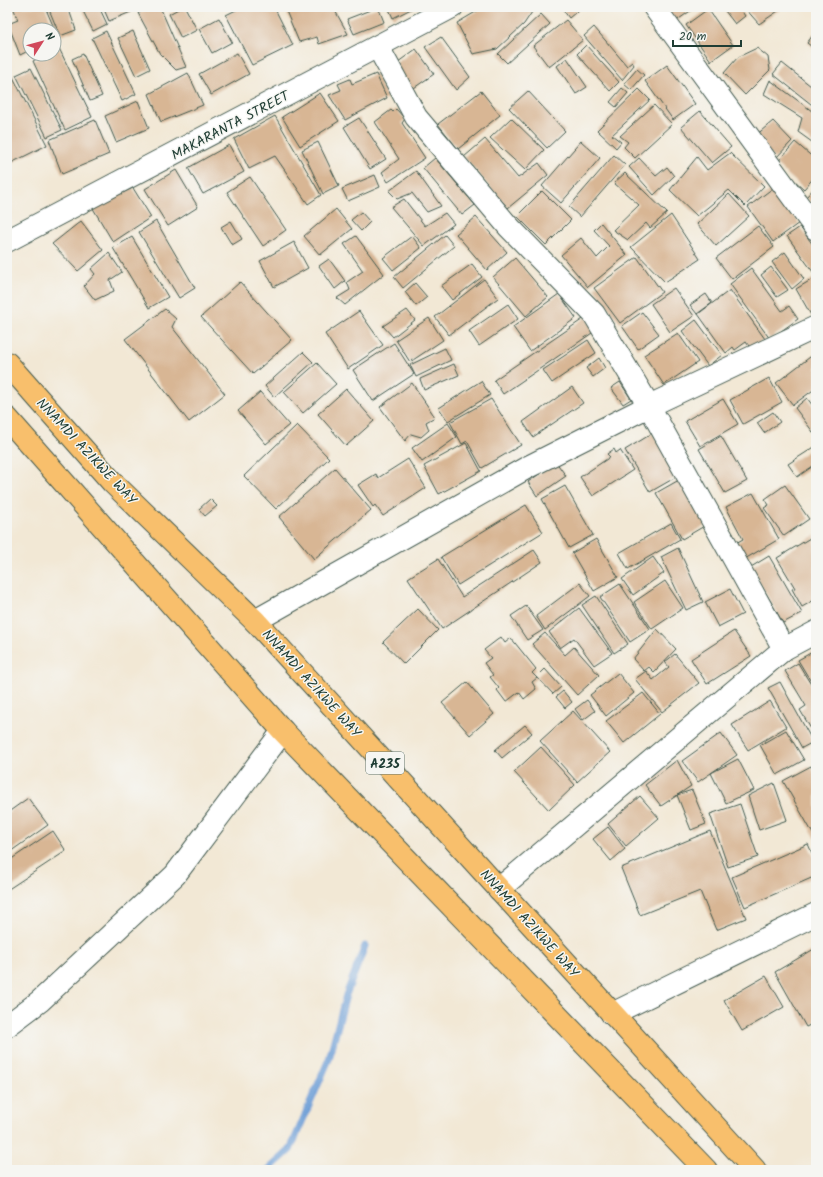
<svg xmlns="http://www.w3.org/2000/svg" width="823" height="1177" viewBox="0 0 823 1177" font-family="Kalam,sans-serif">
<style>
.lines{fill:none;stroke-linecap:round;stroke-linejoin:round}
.stream{stroke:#6c9dd6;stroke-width:7}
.building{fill:#d8b694}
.minor-casing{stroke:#3f574c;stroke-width:24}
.highway-casing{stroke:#3f574c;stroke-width:24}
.minor{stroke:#fff;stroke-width:22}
.highway{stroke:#f8bf6c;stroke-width:22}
.labels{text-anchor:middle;stroke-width:3;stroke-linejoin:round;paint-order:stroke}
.shield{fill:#f6f6f2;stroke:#60746d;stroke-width:1}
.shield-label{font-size:13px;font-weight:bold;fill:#1f3d34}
.street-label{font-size:14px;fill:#1f3d34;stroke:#f6f6f2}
</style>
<rect width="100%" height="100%" fill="#f6f6f2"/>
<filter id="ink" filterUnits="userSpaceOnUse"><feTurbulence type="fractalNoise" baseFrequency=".025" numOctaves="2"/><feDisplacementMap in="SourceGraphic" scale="8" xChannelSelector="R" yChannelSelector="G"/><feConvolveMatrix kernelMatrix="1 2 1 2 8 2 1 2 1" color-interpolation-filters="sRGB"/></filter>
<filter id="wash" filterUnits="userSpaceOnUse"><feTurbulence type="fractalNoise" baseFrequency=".012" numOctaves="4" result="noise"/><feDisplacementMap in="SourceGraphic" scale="16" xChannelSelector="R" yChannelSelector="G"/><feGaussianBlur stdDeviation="0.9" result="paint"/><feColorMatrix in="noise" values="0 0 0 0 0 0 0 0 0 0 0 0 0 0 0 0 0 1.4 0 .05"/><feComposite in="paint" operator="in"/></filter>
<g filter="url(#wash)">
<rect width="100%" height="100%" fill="#f2e8d5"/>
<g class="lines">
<polyline class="stream" points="268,1170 290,1150 329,1059 346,995 365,946"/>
</g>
<g id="blocks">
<g class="building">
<polygon points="13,7 45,7 58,37 54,39 54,30 30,30 30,50 20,55 8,24 18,20"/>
<polygon points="48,7 68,7 76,30 60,36"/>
<polygon points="81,7 99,7 107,24 93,31"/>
<polygon points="103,7 143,7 109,21"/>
<polygon points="152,7 160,7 186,67 176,70 160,54 138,13"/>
<polygon points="182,7 185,7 197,30 181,38 169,14"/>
<polygon points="242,7 274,7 293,45 252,65 226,15"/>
<polygon points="292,7 333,7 348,34 319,44 317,37 299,42 286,11"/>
<polygon points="378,7 384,22 354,34 347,19"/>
<polygon points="388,7 415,7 393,18"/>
<polygon points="484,7 528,7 532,12 524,24 497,49 473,54 457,23"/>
<polygon points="561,7 582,7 569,18"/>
<polygon points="665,7 696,7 676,21"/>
<polygon points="722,7 739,7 745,16 735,24"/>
<polygon points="744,7 780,7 781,9 759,24"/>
<polygon points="708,9 733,45 711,61 686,25"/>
<polygon points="541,14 550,24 507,63 498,54"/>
<polygon points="219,18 232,42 212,53 199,29"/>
<polygon points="566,20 583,40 549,67 533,46"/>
<polygon points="594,27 627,66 632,62 634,65 622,80 584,36"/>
<polygon points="106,31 136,94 122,101 92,38"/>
<polygon points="133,31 150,69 136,76 118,38"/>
<polygon points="816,31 816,50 807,43"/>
<polygon points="441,37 470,77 456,90 425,47"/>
<polygon points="586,45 619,82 610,91 577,54"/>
<polygon points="58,46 92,117 65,130 33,61 45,54 54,54 54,49"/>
<polygon points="757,48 768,57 770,70 745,95 724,73 738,57"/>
<polygon points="416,49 434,74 411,90 394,65"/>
<polygon points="237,53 249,74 211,95 199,74"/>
<polygon points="83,54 102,96 90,101 72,59"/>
<polygon points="567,58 587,87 576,94 557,66"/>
<polygon points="782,63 816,90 816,108 773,74"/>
<polygon points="667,65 695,104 673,120 645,81"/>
<polygon points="31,68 62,130 47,137 16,75"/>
<polygon points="637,69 644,75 631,90 624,84"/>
<polygon points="188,73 203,105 161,122 149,94"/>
<polygon points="376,74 387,98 345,120 329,95 341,90 338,84 350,79 352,84"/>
<polygon points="12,75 47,145 7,165 7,78"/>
<polygon points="770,80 816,114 816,145 798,132 802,118 764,94"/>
<polygon points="622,88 628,93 616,107 610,102"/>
<polygon points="639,89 650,100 612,135 621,142 616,148 597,130"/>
<polygon points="481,91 500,115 458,149 438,124"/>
<polygon points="528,91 565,131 547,148 509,108"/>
<polygon points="320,93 339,121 300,146 282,117"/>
<polygon points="138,101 149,128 116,142 105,116"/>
<polygon points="654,105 672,124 635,158 624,147 628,142 620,136"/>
<polygon points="396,109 405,119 402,123 425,158 388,182 382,172 399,159 375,122 391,110 393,112"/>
<polygon points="700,111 731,147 712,163 681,127"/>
<polygon points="275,116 321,195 308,204 275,156 249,169 234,139"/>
<polygon points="359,118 386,159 370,169 344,127"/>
<polygon points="511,118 544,150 525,170 490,138"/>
<polygon points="95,120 109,154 62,174 49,140"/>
<polygon points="773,121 792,141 775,159 755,136"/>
<polygon points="485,139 518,178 539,163 548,175 508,208 464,157"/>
<polygon points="581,141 600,158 561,203 542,186"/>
<polygon points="318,142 339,186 323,194 302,150"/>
<polygon points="795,142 816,160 816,175 804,189 776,164"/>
<polygon points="229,145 244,172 203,194 188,168"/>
<polygon points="730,153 764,186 745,206 729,190 697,216 670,190 697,157 707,170"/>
<polygon points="614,155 625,165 580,217 569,207"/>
<polygon points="435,158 475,205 462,215 423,168"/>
<polygon points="639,158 656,176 667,167 674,176 654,195 629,167"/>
<polygon points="176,170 198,207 168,226 145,189"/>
<polygon points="416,171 441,206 427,212 412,193 397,199 389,191"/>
<polygon points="625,173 667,213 650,228 646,223 628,240 613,230 639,205 614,183"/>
<polygon points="375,175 380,187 348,201 342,189"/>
<polygon points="250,177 286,230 263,246 227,192"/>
<polygon points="816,186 816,207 806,197"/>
<polygon points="133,188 151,217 113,242 91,205 102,203"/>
<polygon points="773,188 799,223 773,242 748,207"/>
<polygon points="542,191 571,220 546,245 517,216"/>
<polygon points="729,194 749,216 716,246 697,224"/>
<polygon points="404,199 425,226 445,213 454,224 424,246 391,207"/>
<polygon points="336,209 352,229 320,255 304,236"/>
<polygon points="361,212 370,222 361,231 351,220"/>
<polygon points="671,215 700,259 665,282 631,247"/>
<polygon points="476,217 507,252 487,270 456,234"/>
<polygon points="81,221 103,250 78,271 52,244"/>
<polygon points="156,221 195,288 179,298 139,232"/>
<polygon points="231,221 242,239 232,245 221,227"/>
<polygon points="601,223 627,255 588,287 561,255 581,238 597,258 609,246 594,230"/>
<polygon points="758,226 774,247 732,279 716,258"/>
<polygon points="800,227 816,249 816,276 787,236"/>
<polygon points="445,235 454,246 403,288 394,277"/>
<polygon points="356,236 384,274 345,305 337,298 350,290 347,282 363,271 344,244"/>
<polygon points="412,236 421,248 393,270 383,258"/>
<polygon points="132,237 168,297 149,308 113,248"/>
<polygon points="294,242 308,268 274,287 260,261"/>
<polygon points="785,252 804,279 792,289 772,262"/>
<polygon points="109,253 122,272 110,280 114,291 95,300 84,286 95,274 91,269"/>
<polygon points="637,257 662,292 620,323 594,288"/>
<polygon points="515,258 548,297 526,316 493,277"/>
<polygon points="329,259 345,281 335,289 319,266"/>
<polygon points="472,264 482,277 452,300 441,286"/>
<polygon points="771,267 788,290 777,297 761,275"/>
<polygon points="751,268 782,311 789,306 798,319 770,339 730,284"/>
<polygon points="816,277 816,312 811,315 796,289"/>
<polygon points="484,279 498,298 449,335 435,317"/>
<polygon points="240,282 292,340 253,374 201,317"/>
<polygon points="415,283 427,297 416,306 405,292"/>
<polygon points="674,288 694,316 670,332 651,304"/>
<polygon points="730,290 765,339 751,349 746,342 735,350 733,347 726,353 698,314"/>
<polygon points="559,294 576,318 530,351 513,327"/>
<polygon points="706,294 712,303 697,314 690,305"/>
<polygon points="508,304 518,319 479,346 469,331"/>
<polygon points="165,309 176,319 172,327 225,394 189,422 125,339"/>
<polygon points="407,310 415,320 393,337 383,326"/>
<polygon points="359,311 383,345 348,369 325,334"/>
<polygon points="642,312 659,334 638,349 622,326"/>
<polygon points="586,317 595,331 503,394 494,380"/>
<polygon points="429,318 443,340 410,362 396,340"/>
<polygon points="696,320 722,355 708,366 682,331"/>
<polygon points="678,333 698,362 664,385 644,355"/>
<polygon points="588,340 596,353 552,383 543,370"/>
<polygon points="394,343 414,374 373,401 353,370"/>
<polygon points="445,348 451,360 416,377 410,365"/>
<polygon points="303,352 313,362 274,397 265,386"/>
<polygon points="814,354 816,356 816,388 793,405 776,383"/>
<polygon points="599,358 605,368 593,377 586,368"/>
<polygon points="317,363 336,384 303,413 284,392"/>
<polygon points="454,364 459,375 424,390 420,379"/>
<polygon points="769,378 782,402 743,424 730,400"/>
<polygon points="481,381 490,395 448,421 439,408"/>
<polygon points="620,382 631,399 623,404 611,388"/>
<polygon points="412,383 435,417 426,422 429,430 421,437 411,434 405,441 380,407"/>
<polygon points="572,387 583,403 533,437 523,422"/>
<polygon points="346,389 374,421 346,446 318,414"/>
<polygon points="260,392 289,425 266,444 238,411"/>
<polygon points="807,398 816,410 816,436 795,408"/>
<polygon points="491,399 521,445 482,468 467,441 462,444 450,422"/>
<polygon points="723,399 738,424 700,446 685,421"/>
<polygon points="773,412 780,422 764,433 757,423"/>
<polygon points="448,423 457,437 422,462 412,448"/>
<polygon points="297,425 329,458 276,509 244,476"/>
<polygon points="653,433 678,476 650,492 625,450"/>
<polygon points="721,436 747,481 725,493 699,449"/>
<polygon points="466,443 481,471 439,494 424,466"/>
<polygon points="816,446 816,464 797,477 788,464"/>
<polygon points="614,449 616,453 620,450 633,470 593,496 580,477 610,457 607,454"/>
<polygon points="408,459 426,488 383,516 375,505 373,507 358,485 376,474 378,478"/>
<polygon points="556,462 566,476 537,496 528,482"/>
<polygon points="335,468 371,510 314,559 279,517"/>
<polygon points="679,480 706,525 682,539 656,493"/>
<polygon points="785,485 809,519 784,536 764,508 769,505 765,499"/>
<polygon points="565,486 593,535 569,548 542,499"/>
<polygon points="753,493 779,539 743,560 734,544 743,539 726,507"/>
<polygon points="210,499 217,506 205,516 199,509"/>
<polygon points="526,505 543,532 458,585 441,557"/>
<polygon points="671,523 680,539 628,569 619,553"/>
<polygon points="815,535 816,599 802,607 792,589 795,588 777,558"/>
<polygon points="596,539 618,577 594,591 572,553"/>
<polygon points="678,548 703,602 686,610 661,557"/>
<polygon points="534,550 542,562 442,629 408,578 438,559 462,597"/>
<polygon points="769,556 802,613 783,623 751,567"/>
<polygon points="653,557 664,573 633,595 622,579"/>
<polygon points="665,581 683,608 652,629 634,602"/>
<polygon points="580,583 590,596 545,630 536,616"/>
<polygon points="620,584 650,629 630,642 600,597"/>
<polygon points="730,589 743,614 718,627 705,602"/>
<polygon points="596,596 628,644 614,653 582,605"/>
<polygon points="526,606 543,630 527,640 511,616"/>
<polygon points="579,608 612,653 594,665 574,638 560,648 549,632"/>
<polygon points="418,609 438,630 404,664 383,642"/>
<polygon points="657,629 676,649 654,672 649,667 644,671 633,659"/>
<polygon points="734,631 751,656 707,684 691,659"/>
<polygon points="545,633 565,655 574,647 599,675 577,695 532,644"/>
<polygon points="501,637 505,643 511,638 536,669 532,673 537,678 532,682 536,689 524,699 519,692 506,702 497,690 499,688 490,677 493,675 484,663 491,658 484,650"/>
<polygon points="816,650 816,690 798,660"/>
<polygon points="675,654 699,683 662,712 635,679 646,671 653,680 669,667 665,662"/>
<polygon points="798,663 816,693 816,733 814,734 800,710 806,706 785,671"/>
<polygon points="545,669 561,687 553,694 537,677"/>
<polygon points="618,673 634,693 606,716 590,695"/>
<polygon points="467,682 494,714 470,735 442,703"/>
<polygon points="780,682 813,742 802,748 768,688"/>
<polygon points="563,691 572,702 565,708 556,697"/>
<polygon points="643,693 660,714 624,743 606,721"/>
<polygon points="587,700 595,711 583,720 575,709"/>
<polygon points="770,701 786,727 748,750 732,725"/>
<polygon points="573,711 610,752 577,782 540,741"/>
<polygon points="525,725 532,733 502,758 495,750"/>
<polygon points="786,730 804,760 777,775 760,745"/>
<polygon points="721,733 737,755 698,782 682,761"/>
<polygon points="541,747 575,785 549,810 514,772"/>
<polygon points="738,759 754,790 726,803 711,773"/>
<polygon points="677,760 691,786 661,806 645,785"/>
<polygon points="811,766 816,775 816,839 783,781"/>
<polygon points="774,783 787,820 759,830 748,796"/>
<polygon points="692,790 706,824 691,830 677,795"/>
<polygon points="640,796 659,818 626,846 608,824"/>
<polygon points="28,798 48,825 7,854 7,813"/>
<polygon points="740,804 758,857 728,867 710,814"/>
<polygon points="608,827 625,849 611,861 593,839"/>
<polygon points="53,831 66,851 7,890 7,862"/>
<polygon points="710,831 746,918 716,930 700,891 640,915 621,868"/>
<polygon points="808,844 816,862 816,876 745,907 732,877"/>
<polygon points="814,949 816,953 816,1022 806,1027 775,972"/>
<polygon points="766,976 784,1007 742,1031 724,1000"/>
</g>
</g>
</g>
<g filter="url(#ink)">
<use href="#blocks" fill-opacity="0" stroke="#3f574c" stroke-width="1"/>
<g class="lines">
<g class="minor-casing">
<g id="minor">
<polyline points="654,7 816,229"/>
<polyline points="378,47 416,117 508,226 594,314 649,406 784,649"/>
<polyline points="7,241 452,7"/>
<polyline points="255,621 528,467 649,406 816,327"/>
<polyline points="499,889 784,649 816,632"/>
<polyline points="612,1014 816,914"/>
<polyline points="7,1026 40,1001 175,875 283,731"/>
</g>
</g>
<g class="highway-casing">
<g id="highway">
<polyline points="7,363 113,483 255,621 755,1170"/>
<polyline points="7,418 283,731 706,1170"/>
</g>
</g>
<use href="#minor" class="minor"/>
<use href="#highway" class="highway"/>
</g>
</g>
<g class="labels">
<rect class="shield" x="366" y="752" width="38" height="22" rx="3"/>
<g class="shield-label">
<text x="385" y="768">A235</text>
</g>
<g class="street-label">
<text transform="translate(230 125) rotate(-28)" y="5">MAKARANTA STREET</text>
<text transform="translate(87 451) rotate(47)" y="5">NNAMDI AZIKWE WAY</text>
<text transform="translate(312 683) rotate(48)" y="5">NNAMDI AZIKWE WAY</text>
<text transform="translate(530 923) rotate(48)" y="5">NNAMDI AZIKWE WAY</text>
</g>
</g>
<rect width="823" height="1177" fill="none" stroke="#f6f6f2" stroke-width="24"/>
<g transform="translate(42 42) rotate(54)"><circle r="19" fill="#f6f6f2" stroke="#a0aca6"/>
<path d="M0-3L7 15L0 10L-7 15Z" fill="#d1495b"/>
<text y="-6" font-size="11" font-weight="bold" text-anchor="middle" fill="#1f3d34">N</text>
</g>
<path d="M673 40v6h68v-6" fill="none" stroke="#1f3d34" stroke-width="2"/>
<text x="679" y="40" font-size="12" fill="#1f3d34" stroke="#f6f6f2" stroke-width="3" paint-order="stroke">20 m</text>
</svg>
